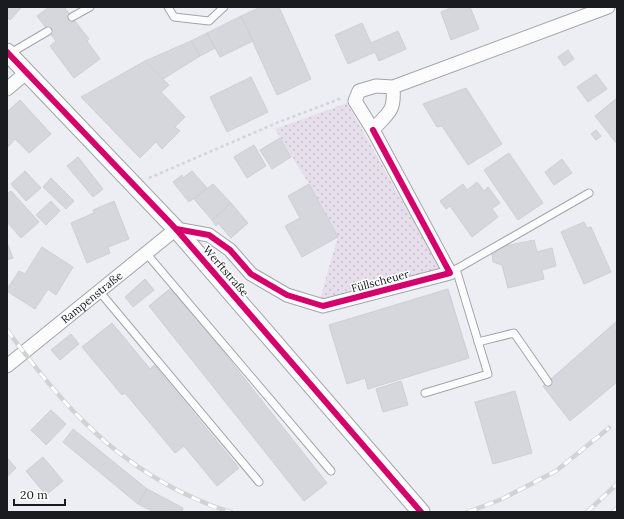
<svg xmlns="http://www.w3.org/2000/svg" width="624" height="519" viewBox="0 0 624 519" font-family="Lora,serif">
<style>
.green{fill:url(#green-dots)}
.building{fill:#d6d7dc;stroke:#ceced3}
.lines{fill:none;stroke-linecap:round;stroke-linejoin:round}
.service-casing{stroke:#a3a5aa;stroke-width:9}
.minor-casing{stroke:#a3a5aa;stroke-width:15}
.tertiary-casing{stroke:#a3a5aa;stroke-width:19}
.path{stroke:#d3d4d6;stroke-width:2.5;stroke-dasharray:3 3;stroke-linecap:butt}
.service{stroke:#fcfcfd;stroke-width:7}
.minor{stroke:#fcfcfd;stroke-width:13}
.tertiary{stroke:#fcfcfd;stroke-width:17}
.rail-casing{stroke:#d2d2d4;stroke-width:4.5}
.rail{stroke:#fff;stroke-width:3;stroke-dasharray:9;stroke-linecap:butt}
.cycleway-casing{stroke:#fff;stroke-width:8}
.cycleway{stroke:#d6006c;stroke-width:6}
.labels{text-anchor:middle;stroke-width:3;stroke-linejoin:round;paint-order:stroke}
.street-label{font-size:11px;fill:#191b1f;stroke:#fff}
</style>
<defs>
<pattern id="green-dots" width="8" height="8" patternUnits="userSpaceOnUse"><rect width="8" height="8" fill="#e7deeb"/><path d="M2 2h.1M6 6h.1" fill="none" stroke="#c6bec9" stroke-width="1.8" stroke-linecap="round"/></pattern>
</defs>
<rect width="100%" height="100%" fill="#eceef4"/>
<polygon class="green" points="347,103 441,270 320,299 338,236 309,184 275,129"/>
<g class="building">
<polygon points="7,7 22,7 10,20 7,17"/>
<polygon points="49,7 64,7 89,39 87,41 100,59 74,78 50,46 56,41 37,16"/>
<polygon points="261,7 279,7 311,79 277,95 241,16"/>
<polygon points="453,7 470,7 479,29 451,40 441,12"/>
<polygon points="241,16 253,41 220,57 207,33"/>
<polygon points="362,23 371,43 398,31 406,49 379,61 375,52 348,64 335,35"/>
<polygon points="207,33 215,48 200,56 191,41"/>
<polygon points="191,41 200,56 163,79 145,61"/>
<polygon points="568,50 574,59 564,66 558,57"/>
<polygon points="145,61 169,85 161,92 185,117 175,127 180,131 162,149 156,142 140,158 81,97"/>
<polygon points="596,74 607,89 588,102 577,87"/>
<polygon points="251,77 268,112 227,132 210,97"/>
<polygon points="466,88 502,144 468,165 442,126 437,127 423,104"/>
<polygon points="617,98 617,144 595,116"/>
<polygon points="20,100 51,134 29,153 15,139 7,148 7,112"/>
<polygon points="596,130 601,136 596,140 591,134"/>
<polygon points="280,138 291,157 272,169 260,150"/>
<polygon points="254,145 266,166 247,178 234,157"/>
<polygon points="509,153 543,203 518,220 484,170"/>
<polygon points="78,157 103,189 93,197 67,166"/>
<polygon points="562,159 572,173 554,185 545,172"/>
<polygon points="25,171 41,188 26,201 11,184"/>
<polygon points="192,171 207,188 189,202 173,182 182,175 183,178"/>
<polygon points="51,178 74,201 66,209 43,187"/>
<polygon points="477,182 484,191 488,187 500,203 492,209 498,217 472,237 450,206 446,209 440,201 463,184 467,190"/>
<polygon points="213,184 231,203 212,220 194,199"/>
<polygon points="309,184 338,237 302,257 285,226 300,218 288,196"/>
<polygon points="11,191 39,222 21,238 7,222 7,194"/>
<polygon points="51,201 60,211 46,225 36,215"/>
<polygon points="114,201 129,239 108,247 110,253 87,263 71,223 94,213 93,210"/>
<polygon points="231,203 248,223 231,238 218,223 216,226 212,220"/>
<polygon points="584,222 587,228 591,227 611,272 584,284 561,232"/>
<polygon points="534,240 537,252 552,248 556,266 542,270 544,279 508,288 502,265 493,262 492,254 496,248"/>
<polygon points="8,245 13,258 7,260 7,246"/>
<polygon points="42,247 73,267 56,295 48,289 35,309 7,291 7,289 19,271 25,274"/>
<polygon points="145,279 154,290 133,307 125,297"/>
<polygon points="172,287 327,483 304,501 149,306"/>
<polygon points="448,289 469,358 368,389 365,378 347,384 329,325"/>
<polygon points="617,321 617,382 570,421 543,386"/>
<polygon points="112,323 150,369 154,365 239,468 217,486 184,446 175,453 125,393 122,395 82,347"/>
<polygon points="71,334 79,344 60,360 51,350"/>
<polygon points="401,381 408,405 383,412 376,389"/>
<polygon points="515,391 532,453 493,464 475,402"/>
<polygon points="51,410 66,424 46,445 31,430"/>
<polygon points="73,429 147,489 138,504 63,442"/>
<polygon points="43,457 63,481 46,495 26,471"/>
<polygon points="7,458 16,468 7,477"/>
<polygon points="147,489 183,508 182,512 154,512 138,504"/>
</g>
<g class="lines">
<g class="service-casing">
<g id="service">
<polyline points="168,7 174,17 209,21 224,7"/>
<polyline points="72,17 90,7"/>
<polyline points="9,54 48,31"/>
<polyline points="146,253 331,471"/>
<polyline points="453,271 589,193"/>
<polyline points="99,291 259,482"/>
<polyline points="478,342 514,333 548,382"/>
<polyline points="425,393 488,374 456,269"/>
</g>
</g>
<g class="minor-casing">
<g id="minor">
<path d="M393 87C395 113 388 112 373 130L355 101 359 91 376 86 393 87 608 7"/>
<polyline points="7,89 26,73"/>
<path id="s1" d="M7 366 176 229 209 235 230 250 251 274 287 295 323 306 450 273 373 130"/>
</g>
</g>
<g class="tertiary-casing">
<polyline id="tertiary" points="7,52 176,229 421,512"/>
</g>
<polyline class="path" points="149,178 279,122 342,98"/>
<use href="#service" class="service"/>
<use href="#minor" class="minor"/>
<use href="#tertiary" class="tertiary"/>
<g class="rail-casing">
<g id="rail">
<path d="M7 330C56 396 101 450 175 489 193 498 212 507 231 512"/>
<polyline points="468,512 502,499 556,471 609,428"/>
<polyline points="587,512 617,484"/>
<polyline points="613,512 617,508"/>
</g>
</g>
<use href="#rail" class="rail"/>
<g class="cycleway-casing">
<g id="cycleway">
<polyline points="7,52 176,229 421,512"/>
<polyline points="176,229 209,235 230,250 251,274 287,295 323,306 450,273 373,130"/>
</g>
</g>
<use href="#cycleway" class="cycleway"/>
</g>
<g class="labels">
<g class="street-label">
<text transform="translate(226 271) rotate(49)" y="4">Werftstraße</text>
<text transform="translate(380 281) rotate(-15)" y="4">Füllscheuer</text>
<text dy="4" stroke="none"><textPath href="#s1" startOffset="109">Rampenstraße</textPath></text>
</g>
</g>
<rect width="624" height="519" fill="none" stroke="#191b1f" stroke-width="16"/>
<path d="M14 499v6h51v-6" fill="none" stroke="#191b1f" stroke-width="2"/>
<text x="20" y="499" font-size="12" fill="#191b1f" stroke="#ffffff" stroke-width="3" paint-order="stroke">20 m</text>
</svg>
